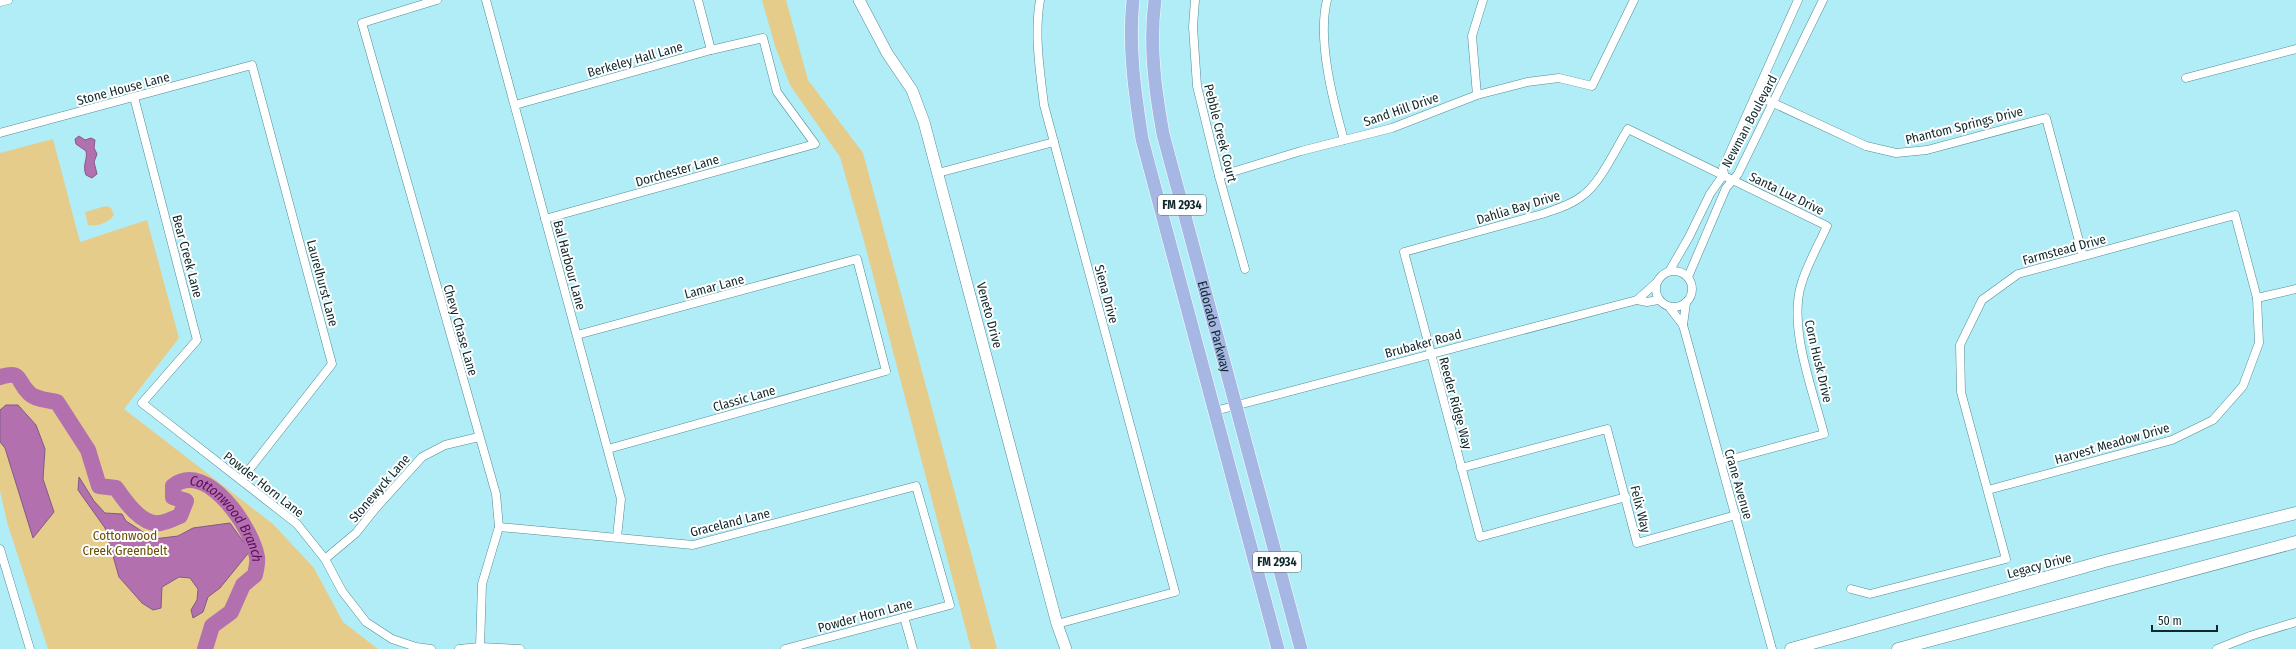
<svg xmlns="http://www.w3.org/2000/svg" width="2296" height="649" viewBox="0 0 2296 649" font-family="'Fira Sans Condensed',sans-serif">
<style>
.green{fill:#e5cc8b}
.water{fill:#b270af;stroke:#815a87}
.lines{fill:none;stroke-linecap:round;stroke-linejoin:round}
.river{stroke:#b270af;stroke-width:16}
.minor-casing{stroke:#538c95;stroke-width:9}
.tertiary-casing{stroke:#538c95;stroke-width:12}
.secondary-casing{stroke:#538c95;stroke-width:13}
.primary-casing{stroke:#fff;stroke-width:14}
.minor{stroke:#fff;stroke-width:8}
.tertiary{stroke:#fff;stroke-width:11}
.secondary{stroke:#fff;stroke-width:12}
.primary{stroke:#a7b7e4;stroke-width:13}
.labels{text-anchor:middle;stroke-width:4;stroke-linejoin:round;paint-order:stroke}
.shield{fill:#fff;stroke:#57686b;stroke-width:1}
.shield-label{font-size:12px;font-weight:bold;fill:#0f282b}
.street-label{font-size:13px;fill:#0f282b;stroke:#fff}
.park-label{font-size:13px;fill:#685105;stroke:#fff}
.water-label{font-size:14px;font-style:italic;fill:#5f0b5e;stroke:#fff}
</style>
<rect width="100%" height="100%" fill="#b1edf7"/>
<g class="green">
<polygon points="762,0 786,0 808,80 863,153 997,649 971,649 864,241 840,157 790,85 775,46"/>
<polygon points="53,139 80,242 147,220 179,338 124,409 273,524 314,568 343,622 378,649 48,649 7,522 0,491 0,153"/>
<path d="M106 206 111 208 114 215C109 222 98 227 88 225L85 212Z"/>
</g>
<g class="water">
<path d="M79 136 85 140 91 138 95 140 94 148 97 154 94 162 97 174 92 178 86 175C82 165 88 159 86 151L76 144 75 139Z"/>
<polygon points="6,405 18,405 36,425 45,449 43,479 54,512 33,538 5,448 0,442 0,410"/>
<polygon points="79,477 94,501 105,513 122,514 126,521 154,539 178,536 193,528 230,523 250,551 220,588 208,597 203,612 193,618 191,610 197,600 198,589 190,578 179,577 162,587 161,608 153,610 142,603 119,577 105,528 78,490"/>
</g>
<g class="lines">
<path class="river" id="s1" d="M0 377C23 370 16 381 29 393 36 400 48 400 57 402L88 450 99 486 116 488C125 501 142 526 160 523 167 522 174 518 180 516L186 501 173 497V486C207 460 252 528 257 557 258 562 256 570 255 575L243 585 231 612 212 626 205 649"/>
<g class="minor-casing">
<g id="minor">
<polyline points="437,0 362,23 496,494 499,527 482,584 480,647"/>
<polyline points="486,0 621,499 617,537"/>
<polyline points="698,0 711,50"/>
<path d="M1040 0C1034 35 1040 71 1044 105L1175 592 1057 624"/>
<polyline points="1195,0 1193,27 1197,86 1219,176 1245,269"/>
<path d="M1327 0C1317 40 1333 101 1344 140"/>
<polyline points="0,2 8,0"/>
<polyline points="2186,78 2296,49"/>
<polyline points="1477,95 1472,36 1483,0"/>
<polyline points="1756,95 1866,146 1896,153 1927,150 2046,118 2083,256"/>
<polyline points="134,97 197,340 142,403 297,524 325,559 342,591 366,622 392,639 416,647 431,649"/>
<polyline points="515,105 711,50 763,38 777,92 815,144 545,219"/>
<polyline points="0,133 252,65 332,364 241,480"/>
<polyline points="938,173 1054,142"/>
<polyline points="1219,176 1301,151 1392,128 1477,95 1527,82 1559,78 1592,86 1634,0"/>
<polyline points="1670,270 1689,237 1710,194 1724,174 1723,168 1798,0"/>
<circle cx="1674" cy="289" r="18"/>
<polyline points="1688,277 1726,188 1738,174 1823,0"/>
<polyline points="2257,298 2296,289"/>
<polyline points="1637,300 1647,302 1658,300"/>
<polyline points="1670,308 1683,325 1772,649"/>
<polyline points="1683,325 1686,303"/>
<polyline points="577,335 857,259 886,371 608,449"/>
<polyline points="1215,411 1637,300 1656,283"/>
<polyline points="1461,468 1607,429 1637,543 1736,515"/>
<path d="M1626 497 1480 537 1404 252 1542 214C1556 209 1571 205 1582 196 1600 184 1616 148 1628 129L1827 226C1819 244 1808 263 1802 282 1787 326 1813 390 1824 434L1721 462"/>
<polyline points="499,527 693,545 916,486 950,605 785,649"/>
<polyline points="0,549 30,649"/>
<polyline points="325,559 356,533 375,509 422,457 445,445 479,437"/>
<polyline points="1851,589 1870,594 2006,559 1961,392 1960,345 1982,300 2018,274 2235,215 2257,298 2259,343 2243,386 2213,420 2172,440 1988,490"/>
<polyline points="904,617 913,649"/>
<polyline points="459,649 480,647 520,649"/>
<polyline points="2217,649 2250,636 2296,622"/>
</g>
</g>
<g class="tertiary-casing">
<polyline id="tertiary" points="859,0 887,53 912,90 924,122 1057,624 1066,649"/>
</g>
<g class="secondary-casing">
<g id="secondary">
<polyline points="1791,649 2105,561 2296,513"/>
<polyline points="1898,649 2296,542"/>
</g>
</g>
<g class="primary-casing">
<g id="primary">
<path d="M1133 0C1128 46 1135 94 1142 139L1278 649"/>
<path id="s2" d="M1155 0C1149 44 1155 90 1163 134L1301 649"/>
</g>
</g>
<use href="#minor" class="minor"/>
<use href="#tertiary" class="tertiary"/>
<use href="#secondary" class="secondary"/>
<use href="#primary" class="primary"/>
</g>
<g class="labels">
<g class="shield">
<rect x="1158" y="195" width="48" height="20" rx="3"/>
<rect x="1253" y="552" width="48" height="20" rx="3"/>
</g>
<g class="shield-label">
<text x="1182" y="209">FM 2934</text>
<text x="1277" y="566">FM 2934</text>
</g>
<g class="street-label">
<text transform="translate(635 59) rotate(-16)" y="5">Berkeley Hall Lane</text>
<text transform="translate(123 88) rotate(-15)" y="5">Stone House Lane</text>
<text transform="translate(1401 109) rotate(-19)" y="5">Sand Hill Drive</text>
<text transform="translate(1749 121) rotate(-62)" y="5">Newman Boulevard</text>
<text transform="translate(1964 125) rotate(-14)" y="5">Phantom Springs Drive</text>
<text transform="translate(1221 133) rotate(76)" y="5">Pebble Creek Court</text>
<text transform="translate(677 170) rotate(-16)" y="5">Dorchester Lane</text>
<text transform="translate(1787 193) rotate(26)" y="5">Santa Luz Drive</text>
<text transform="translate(1518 207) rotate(-17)" y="5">Dahlia Bay Drive</text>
<text transform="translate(2064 249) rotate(-15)" y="5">Farmstead Drive</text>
<text transform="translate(188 256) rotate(75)" y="5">Bear Creek Lane</text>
<text transform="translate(570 265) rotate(75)" y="5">Bal Harbour Lane</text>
<text transform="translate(323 283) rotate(75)" y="5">Laurelhurst Lane</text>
<text transform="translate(714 286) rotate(-15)" y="5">Lamar Lane</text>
<text transform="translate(1107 294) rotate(75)" y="5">Siena Drive</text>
<text transform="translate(990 315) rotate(75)" y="5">Veneto Drive</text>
<text dy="5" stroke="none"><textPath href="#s2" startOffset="334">Eldorado Parkway</textPath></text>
<text transform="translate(461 330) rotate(74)" y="5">Chevy Chase Lane</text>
<text transform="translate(1423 343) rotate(-15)" y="5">Brubaker Road</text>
<text transform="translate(1819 361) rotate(77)" y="5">Corn Husk Drive</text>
<text transform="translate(744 398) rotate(-16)" y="5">Classic Lane</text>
<text transform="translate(1456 403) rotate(75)" y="5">Reeder Ridge Way</text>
<text transform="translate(2112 443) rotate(-16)" y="5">Harvest Meadow Drive</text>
<text transform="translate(264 484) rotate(38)" y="5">Powder Horn Lane</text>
<text transform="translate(1739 484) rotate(74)" y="5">Crane Avenue</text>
<text transform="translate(379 488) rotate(-49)" y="5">Stonewyck Lane</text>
<text transform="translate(1641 509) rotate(76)" y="5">Felix Way</text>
<text transform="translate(730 522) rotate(-14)" y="5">Graceland Lane</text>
<text transform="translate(2039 565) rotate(-15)" y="5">Legacy Drive</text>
<text transform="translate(865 615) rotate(-15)" y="5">Powder Horn Lane</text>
</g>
<g class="park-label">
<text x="125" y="540">Cottonwood<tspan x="125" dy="15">Creek Greenbelt</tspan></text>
</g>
<g class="water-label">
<text dy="5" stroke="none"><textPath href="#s1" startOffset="375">Cottonwood Branch</textPath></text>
</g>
</g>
<path d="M2152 625v6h65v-6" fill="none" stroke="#0f282b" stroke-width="2"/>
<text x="2158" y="625" font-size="12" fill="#0f282b" stroke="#ffffff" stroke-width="3" paint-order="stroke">50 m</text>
</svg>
